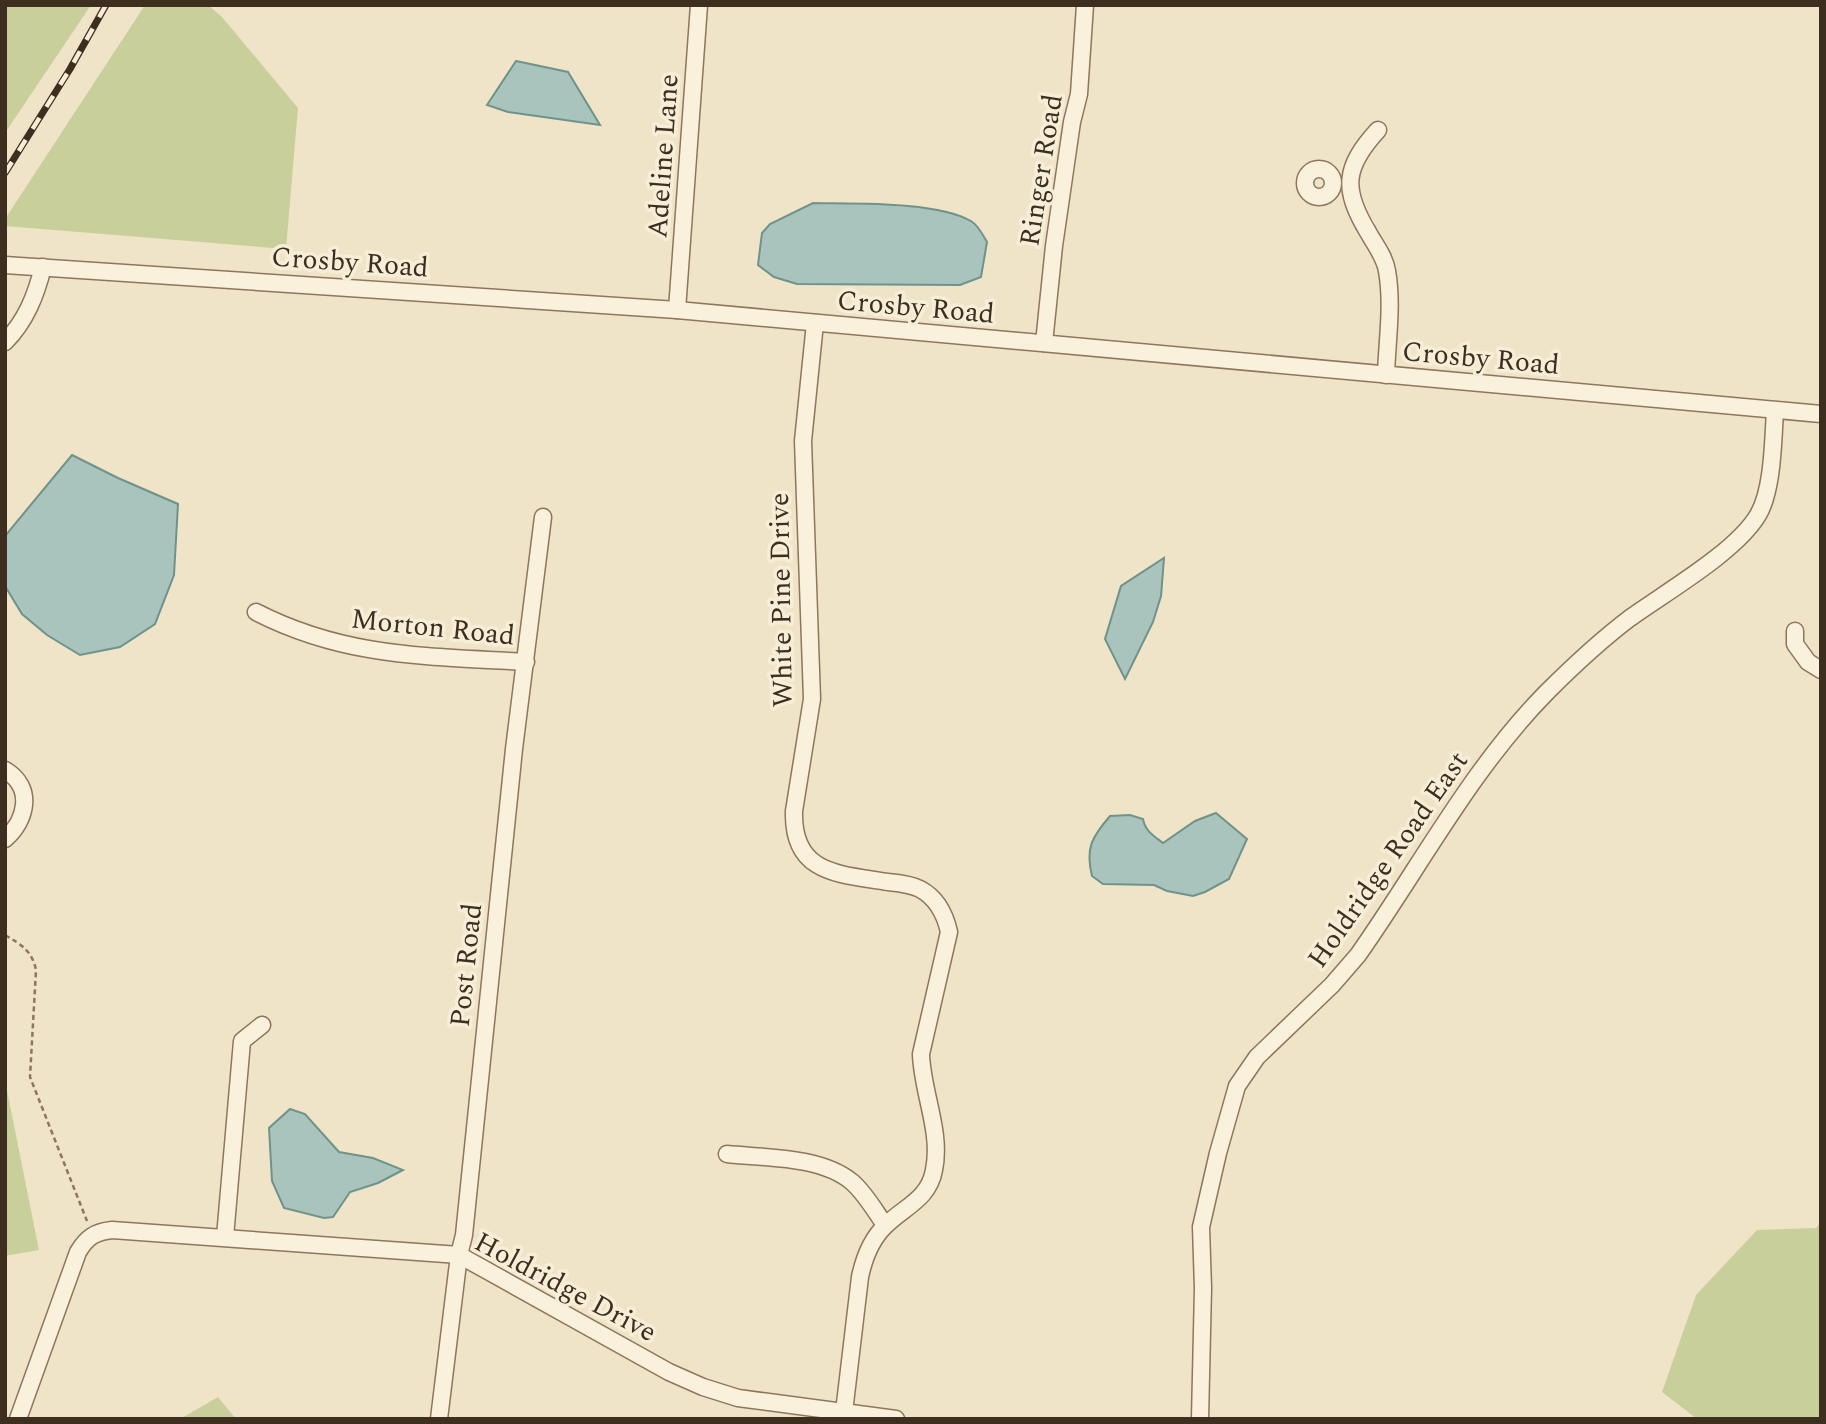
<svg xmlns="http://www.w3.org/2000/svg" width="1826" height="1424" viewBox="0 0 1826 1424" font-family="Spectral,serif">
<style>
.green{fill:#c9cf9b}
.water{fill:#a9c4bc;stroke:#6f938a;stroke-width:2}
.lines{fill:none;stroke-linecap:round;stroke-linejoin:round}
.minor-casing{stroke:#8d765c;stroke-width:19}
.path{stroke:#8d765c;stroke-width:2.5;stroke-dasharray:5 3.5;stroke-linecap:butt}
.minor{stroke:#faf1dc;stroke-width:16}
.rail-casing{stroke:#3d2e20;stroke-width:7}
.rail{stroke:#f7eed8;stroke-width:4.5;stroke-dasharray:13;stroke-linecap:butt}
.labels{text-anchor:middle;stroke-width:7;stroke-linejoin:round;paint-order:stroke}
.street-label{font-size:28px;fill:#3d2e20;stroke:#f7eed8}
</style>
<rect width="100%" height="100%" fill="#f0e4c8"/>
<g class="green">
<polygon points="5,5 91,5 5,133"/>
<polygon points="145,5 208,5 222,17 298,108 286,249 5,226 5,219"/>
<polygon points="5,1080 39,1250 5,1256"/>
<polygon points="1821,1222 1821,1419 1697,1419 1662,1392 1696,1295 1757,1230 1816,1228"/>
<polygon points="218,1397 236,1419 180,1419"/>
</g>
<g class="water">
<polygon points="516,61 568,72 600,125 508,112 487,105"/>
<path d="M813 203C853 204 936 201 971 221 978 225 983 235 987 242L981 277 960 285 797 284 774 277 758 265 762 233 770 224Z"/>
<polygon points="72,455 118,478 178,504 174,575 155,624 120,647 80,655 47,635 22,614 5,586 5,536"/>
<polygon points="1164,558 1161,596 1153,622 1125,679 1105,639 1121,586"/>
<path d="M1216 813 1247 839 1229 879 1205 892 1193 896 1167 891 1154 885 1103 884 1092 876C1085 848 1092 837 1110 816L1130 815 1143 819C1145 831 1154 836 1163 843L1195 821Z"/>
<polygon points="290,1109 305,1114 339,1152 373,1158 403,1170 378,1183 350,1192 333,1217 324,1218 284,1208 272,1181 269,1128"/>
</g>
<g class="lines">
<g class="minor-casing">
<g id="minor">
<path d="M1378 130C1344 167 1342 189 1368 232 1375 245 1385 257 1387 271 1393 305 1387 341 1386 375"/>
<circle cx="1319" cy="183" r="14"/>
<polyline points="5,265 677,310 1821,414"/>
<polyline points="677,310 699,5"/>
<path d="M815 323 803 441 812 699 794 811C792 875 840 874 888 882 898 883 911 884 920 889 937 898 945 914 949 932L921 1054C922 1092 942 1132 934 1170 929 1199 904 1207 886 1225 871 1239 864 1258 860 1277L844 1412"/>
<path d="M5 342C26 321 36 295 43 267"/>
<polyline points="1044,343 1054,246 1072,122 1079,94 1085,5"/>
<path d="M256 612C346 658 428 656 526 662"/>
<polyline points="1795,631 1795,644 1808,662 1821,670"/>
<path d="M5 770C34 787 27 820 5 839"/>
<path d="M727 1154C765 1158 821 1156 852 1182 865 1193 875 1211 885 1225"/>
<polyline points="225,1237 242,1041 262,1025"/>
<path d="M18 1419 78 1252C87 1237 95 1232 112 1230L459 1255 669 1372 703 1387 738 1398 896 1419"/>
<polyline points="439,1419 459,1255 464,1235 514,749 543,517"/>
<path d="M1200 1419 1203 1288 1201 1227 1218 1153 1237 1086 1257 1057 1332 985 1358 955C1420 867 1471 769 1547 692 1573 666 1601 640 1630 618 1666 592 1736 552 1758 515 1773 490 1773 440 1775 411"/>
</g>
</g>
<path class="path" d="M5 935C22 945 32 951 36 970L30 1077 87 1221"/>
<use href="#minor" class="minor"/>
<g class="rail-casing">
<polyline id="rail" points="5,173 70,69 106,5"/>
</g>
<use href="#rail" class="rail"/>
</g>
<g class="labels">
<g class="street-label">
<text transform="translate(662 156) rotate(-86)" y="10">Adeline Lane</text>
<text transform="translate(1040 170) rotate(-81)" y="10">Ringer Road</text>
<text transform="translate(350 261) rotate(4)" y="10">Crosby Road</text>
<text transform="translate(916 306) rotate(5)" y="10">Crosby Road</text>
<text transform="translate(1481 357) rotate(5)" y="10">Crosby Road</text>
<text transform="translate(780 600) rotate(-91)" y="10">White Pine Drive</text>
<text transform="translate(433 626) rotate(6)" y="10">Morton Road</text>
<text transform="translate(1387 859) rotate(-55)" y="10">Holdridge Road East</text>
<text transform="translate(465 965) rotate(-84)" y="10">Post Road</text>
<text transform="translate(566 1286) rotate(28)" y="10">Holdridge Drive</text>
</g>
</g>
<rect width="1826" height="1424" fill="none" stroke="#3d2e20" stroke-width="14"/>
</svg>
